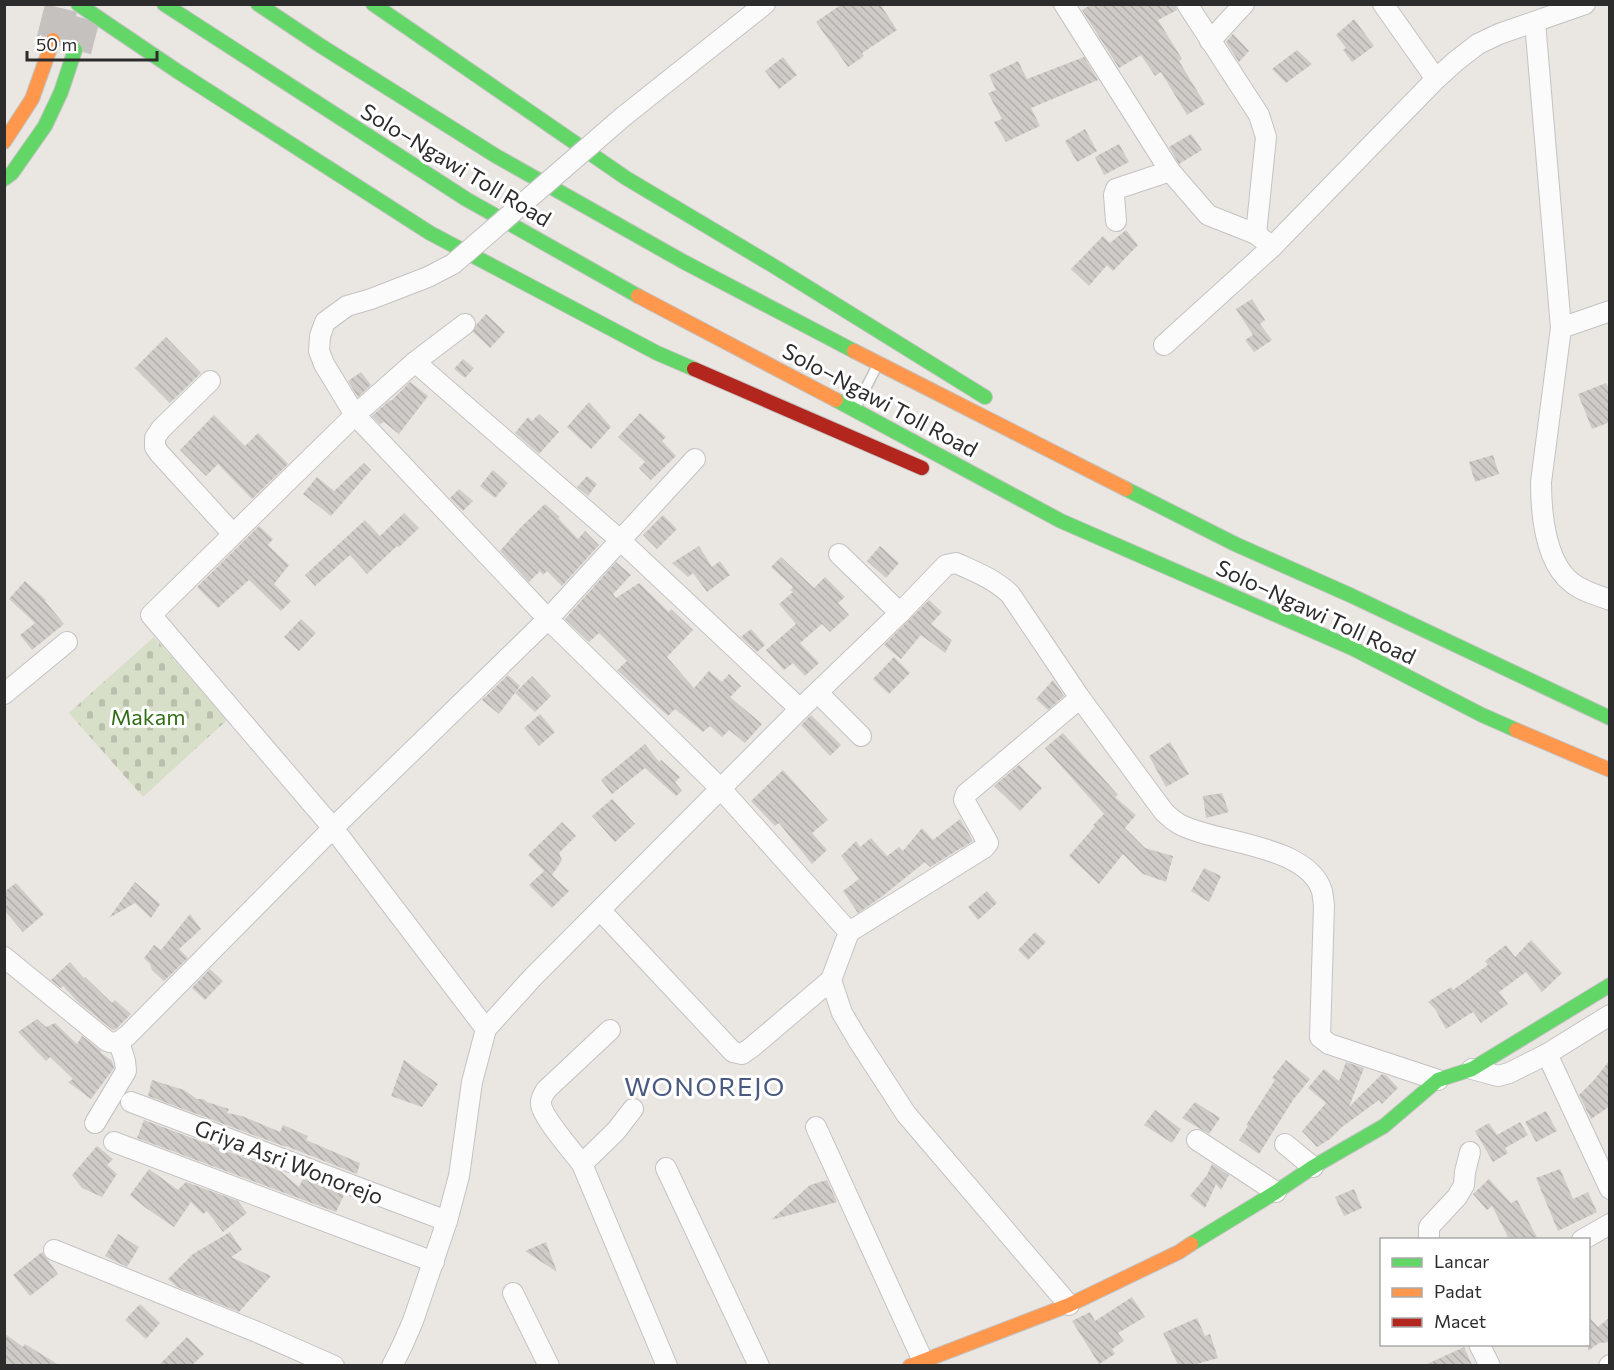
<svg xmlns="http://www.w3.org/2000/svg" width="1614" height="1370" viewBox="0 0 1614 1370" font-family="Commissioner,sans-serif">
<style>
.cemetery{fill:url(#cemetery-stones)}
.building{fill:url(#building-back-hatch)}
.lines{fill:none;stroke-linecap:round;stroke-linejoin:round}
.highway-tunnel{stroke:#c4c1be;stroke-width:33;stroke-dasharray:33 16;stroke-linecap:butt}
.lane-casing{stroke:#c4c3c3;stroke-width:12}
.street-casing{stroke:#c4c3c3;stroke-width:22}
.fast-casing{stroke:#c4c3c3;stroke-width:16}
.slow-casing{stroke:#c4c3c3;stroke-width:16}
.jam-casing{stroke:#c4c3c3;stroke-width:16}
.lane{stroke:#fcfbfb;stroke-width:9}
.street{stroke:#fcfbfb;stroke-width:20}
.fast{stroke:#63d668;stroke-width:14}
.slow{stroke:#ff974d;stroke-width:14}
.jam{stroke:#b3261e;stroke-width:14}
.street-bridge-casing{stroke:#c4c3c3;stroke-width:22;stroke-linecap:butt}
.street-bridge{stroke:#fcfbfb;stroke-width:20}
.labels{text-anchor:middle;stroke-width:6;stroke-linejoin:round;paint-order:stroke}
.street-label{font-size:22px;fill:#2c2c2c;stroke:#fff}
.park-label{font-size:22px;fill:#326e17;stroke:#fff}
.quarter-label{font-size:26px;letter-spacing:1.5px;fill:#495980;stroke:#fff}
</style>
<defs>
<pattern id="cemetery-stones" width="16" height="16" patternUnits="userSpaceOnUse" patternTransform="scale(1.5)"><rect width="16" height="16" fill="#d8dfc9"/><path d="M2 7V4a2 2 0 0 1 4 0v3zM10 15v-3a2 2 0 0 1 4 0v3z" fill="#bac0ad"/></pattern>
<pattern id="building-back-hatch" width="6" height="6" patternUnits="userSpaceOnUse" patternTransform="scale(1.5)"><rect width="6" height="6" fill="#cfccc8"/><path d="M-1 5l2 2M0 0l6 6M5-1l2 2" fill="none" stroke="#b2afac"/></pattern>
</defs>
<rect width="100%" height="100%" fill="#eae6e2"/>
<polygon class="cemetery" points="154,637 227,720 143,797 69,713"/>
<g class="building">
<polygon points="842,4 880,4 897,30 862,53 864,56 848,67 816,22"/>
<polygon points="1092,4 1175,4 1177,10 1158,20 1182,59 1179,61 1205,104 1187,115 1161,72 1155,76 1141,55 1119,68 1082,10"/>
<polygon points="1354,19 1374,46 1352,62 1343,50 1346,48 1336,35"/>
<polygon points="1233,34 1249,51 1239,62 1226,42"/>
<polygon points="1297,50 1312,64 1286,83 1272,69"/>
<polygon points="783,57 797,75 779,89 765,71"/>
<polygon points="1084,57 1098,80 1031,108 1040,126 1006,142 994,122 1002,119 988,93 996,90 989,75 1018,61 1027,79"/>
<polygon points="1085,129 1097,151 1077,162 1065,141"/>
<polygon points="1191,134 1202,150 1179,164 1169,147"/>
<polygon points="1119,144 1129,162 1104,175 1095,157"/>
<polygon points="1126,230 1138,245 1113,271 1107,265 1089,286 1071,269 1103,236 1110,243"/>
<polygon points="1252,299 1265,320 1260,324 1272,340 1254,352 1245,340 1253,335 1236,309"/>
<polygon points="486,314 505,332 490,348 473,332 477,324"/>
<polygon points="166,337 201,373 170,403 135,368"/>
<polygon points="463,359 474,368 465,378 454,369"/>
<polygon points="361,372 371,385 358,397 348,381"/>
<polygon points="410,382 428,396 399,434 384,422 380,424 372,416 390,400 391,401"/>
<polygon points="1606,383 1610,390 1610,422 1592,429 1578,394"/>
<polygon points="589,402 611,427 591,449 567,427"/>
<polygon points="640,413 666,437 662,441 676,456 651,480 639,468 645,462 618,437"/>
<polygon points="539,414 559,432 539,454 515,433 528,417 532,421"/>
<polygon points="214,415 245,446 258,433 288,464 252,499 218,464 206,476 180,450"/>
<polygon points="1493,455 1499,474 1475,482 1469,462"/>
<polygon points="364,463 371,470 331,516 303,494 317,477 334,491"/>
<polygon points="493,470 508,483 495,498 480,486"/>
<polygon points="587,476 597,484 588,496 577,487"/>
<polygon points="459,489 473,501 463,511 450,498"/>
<polygon points="545,504 560,517 558,518 578,539 585,531 599,545 562,586 547,571 543,575 540,571 529,582 500,551 521,527"/>
<polygon points="404,513 419,528 399,547 397,546 367,574 350,555 315,586 305,575 365,520 380,536"/>
<polygon points="663,515 677,529 657,549 643,535"/>
<polygon points="259,526 273,539 268,545 289,565 274,584 291,601 281,611 249,580 218,608 197,587"/>
<polygon points="699,546 712,567 720,561 730,575 707,592 693,573 688,577 672,563"/>
<polygon points="880,546 899,563 886,578 867,561"/>
<polygon points="781,557 814,588 825,577 845,597 838,603 849,615 830,632 822,624 800,643 819,663 805,676 793,663 784,670 766,650 796,624 779,604 793,592 790,590 793,587 771,567"/>
<polygon points="616,562 631,575 613,594 616,598 639,583 669,612 671,609 693,630 667,657 694,688 709,671 722,682 729,674 741,686 730,697 762,724 745,743 729,730 722,737 710,726 703,732 675,709 668,716 617,670 627,661 599,633 589,642 565,619"/>
<polygon points="25,581 46,600 45,601 64,624 32,650 20,635 35,623 9,599"/>
<polygon points="929,600 942,612 931,624 952,640 945,653 921,635 901,659 884,645"/>
<polygon points="301,619 316,633 299,651 284,637"/>
<polygon points="751,629 765,645 757,652 741,637"/>
<polygon points="894,657 910,673 889,694 873,679"/>
<polygon points="508,675 520,686 499,714 482,700"/>
<polygon points="532,676 551,696 535,712 515,693"/>
<polygon points="1053,680 1064,696 1048,710 1036,699"/>
<polygon points="540,714 555,732 539,746 524,728"/>
<polygon points="811,715 841,745 830,756 801,725"/>
<polygon points="1063,733 1118,795 1115,797 1136,815 1125,828 1145,848 1173,856 1166,882 1143,874 1123,854 1099,884 1069,856 1095,826 1093,825 1104,814 1045,748"/>
<polygon points="1170,742 1189,774 1166,787 1149,756"/>
<polygon points="645,744 659,762 661,760 680,777 675,782 682,791 676,796 645,768 612,794 601,780"/>
<polygon points="1019,765 1042,788 1020,811 994,786"/>
<polygon points="783,770 828,820 812,833 827,850 812,864 779,823 775,826 751,801"/>
<polygon points="1222,793 1229,812 1206,818 1203,796"/>
<polygon points="612,799 635,824 615,842 592,816"/>
<polygon points="960,819 973,841 930,867 925,862 880,898 858,913 843,891 859,879 841,856 856,841 860,847 871,838 887,856 899,847 903,851 922,828 933,840"/>
<polygon points="562,822 576,836 559,853 562,860 552,875 569,891 552,908 529,885 544,871 528,855"/>
<polygon points="1204,868 1221,876 1209,902 1191,891"/>
<polygon points="135,882 160,904 151,918 135,903 109,918"/>
<polygon points="16,883 44,914 23,932 4,910 4,892"/>
<polygon points="987,891 997,903 978,920 968,907"/>
<polygon points="190,914 201,929 179,949 188,958 164,981 152,970 150,964 144,958 154,945 161,950"/>
<polygon points="1035,932 1046,942 1028,960 1018,950"/>
<polygon points="1531,940 1562,973 1542,992 1526,972 1499,992 1508,1004 1481,1023 1473,1012 1446,1029 1435,1009 1428,1002 1451,987 1453,990 1488,965 1485,961 1506,945 1515,957"/>
<polygon points="70,962 84,978 85,977 112,1003 115,1000 131,1014 116,1029 113,1030 78,1002 63,986 61,988 51,980"/>
<polygon points="210,969 223,981 205,1000 192,988"/>
<polygon points="37,1019 46,1027 55,1023 77,1044 82,1036 101,1051 100,1052 112,1061 114,1068 91,1099 68,1082 73,1079 50,1057 46,1061 18,1032"/>
<polygon points="404,1060 438,1084 422,1107 391,1096"/>
<polygon points="1286,1060 1310,1079 1293,1100 1259,1154 1239,1140 1248,1126 1246,1125 1275,1080 1272,1078"/>
<polygon points="1610,1060 1610,1106 1591,1119 1579,1095 1594,1080"/>
<polygon points="1346,1062 1364,1068 1349,1107 1382,1074 1387,1076 1398,1088 1382,1104 1379,1100 1342,1127 1330,1139 1317,1147 1302,1131 1326,1103 1308,1088 1324,1069 1339,1081"/>
<polygon points="152,1080 184,1090 197,1099 203,1099 207,1102 229,1109 227,1113 242,1116 280,1132 283,1125 308,1136 306,1140 360,1163 357,1174 286,1146 286,1147 148,1096"/>
<polygon points="1195,1102 1220,1118 1209,1134 1182,1118"/>
<polygon points="1155,1110 1181,1129 1172,1143 1144,1125"/>
<polygon points="1546,1111 1557,1131 1536,1142 1525,1122"/>
<polygon points="144,1120 280,1171 299,1187 303,1179 344,1195 336,1212 137,1138"/>
<polygon points="1520,1122 1528,1135 1505,1148 1508,1153 1493,1162 1475,1131 1489,1123 1497,1135"/>
<polygon points="97,1146 113,1159 107,1165 117,1174 102,1197 82,1188 72,1175"/>
<polygon points="1212,1164 1229,1175 1221,1190 1216,1184 1205,1208 1190,1196 1207,1175"/>
<polygon points="149,1169 178,1190 186,1182 238,1201 247,1213 223,1232 207,1211 203,1214 191,1202 174,1227 146,1208 130,1195"/>
<polygon points="1560,1169 1573,1199 1588,1192 1597,1212 1558,1231 1536,1178"/>
<polygon points="1489,1179 1511,1203 1517,1200 1538,1239 1509,1239 1492,1206 1487,1210 1473,1194"/>
<polygon points="827,1180 837,1202 771,1220 810,1185"/>
<polygon points="1354,1189 1362,1208 1344,1216 1335,1197"/>
<polygon points="230,1232 242,1250 231,1257 271,1276 239,1312 177,1287 168,1279 193,1254"/>
<polygon points="118,1234 139,1247 127,1267 105,1256"/>
<polygon points="546,1242 557,1272 525,1251"/>
<polygon points="42,1252 58,1274 30,1296 13,1275"/>
<polygon points="1132,1297 1145,1317 1118,1333 1124,1341 1112,1349 1115,1354 1099,1364 1072,1321 1090,1312 1095,1321"/>
<polygon points="140,1304 160,1323 146,1339 125,1320"/>
<polygon points="1588,1316 1598,1327 1610,1317 1610,1342 1599,1343 1588,1351"/>
<polygon points="1197,1318 1205,1336 1210,1334 1218,1358 1193,1365 1178,1365 1163,1333"/>
<polygon points="4,1333 23,1347 25,1344 59,1365 4,1365"/>
<polygon points="187,1337 204,1354 192,1365 159,1365"/>
<polygon points="1464,1347 1472,1365 1425,1365"/>
</g>
<g class="lines">
<g class="highway-tunnel">
<polyline points="53,40 62,4"/>
<polyline points="75,50 87,4"/>
</g>
<g class="lane-casing">
<polyline id="lane" points="857,405 875,370"/>
</g>
<g class="street-casing">
<g id="street">
<polyline points="1064,4 1170,171 1208,215 1256,234 1272,247"/>
<polyline points="1187,4 1259,115 1266,137 1256,234"/>
<polyline points="1383,4 1436,79"/>
<path d="M1535 22 1561 328 1541 482C1541 512 1545 561 1571 582 1581 591 1597 595 1610 600"/>
<polyline points="1210,41 1244,4"/>
<polyline points="624,116 765,4"/>
<polyline points="1116,221 1114,195 1116,189 1170,171"/>
<polyline points="453,264 428,277 371,299 347,306 325,322 320,336 319,351 324,364 355,415 151,615 333,828 486,1029"/>
<polyline points="465,324 415,362 355,415 548,619 721,789 849,932 831,980 842,1013 858,1040 906,1114 1069,1305"/>
<polyline points="1561,328 1610,311"/>
<polyline points="1164,345 1272,247 1436,79 1456,61 1478,44 1499,34 1585,4"/>
<polyline points="415,362 620,540 800,709"/>
<polyline points="210,381 161,429 155,438 155,447 160,454 233,534"/>
<polyline points="839,554 900,613"/>
<polyline points="818,693 861,736"/>
<polyline points="4,694 67,642"/>
<polyline points="600,910 733,1052 742,1054 752,1047 831,980"/>
<polyline points="849,932 984,848 988,843 987,841 964,800 966,794 1080,698"/>
<path d="M4 957 107 1041C116 1045 120 1041 128 1035L333 828 548 619 695 459"/>
<path d="M610 1030 546 1090C544 1094 540 1099 541 1104 542 1117 573 1152 582 1164L616 1131 633 1109"/>
<polyline points="1547,1054 1610,1189"/>
<polyline points="1472,1069 1498,1076 1509,1073 1547,1054 1610,1015"/>
<polyline points="131,1102 447,1221"/>
<polyline points="95,1123 126,1071 125,1061 119,1042"/>
<polyline points="816,1127 923,1361"/>
<polyline points="1197,1140 1276,1192"/>
<polyline points="114,1142 434,1262"/>
<polyline points="1285,1144 1313,1167"/>
<polyline points="582,1164 667,1366"/>
<polyline points="666,1168 759,1366"/>
<polyline points="1429,1240 1429,1227 1457,1197 1464,1185 1465,1172 1470,1152"/>
<polyline points="1582,1240 1610,1224"/>
<polyline points="54,1250 257,1332 334,1366"/>
<polyline points="513,1293 549,1366"/>
<polyline points="1479,1344 1490,1366"/>
<path d="M392 1366 403 1344 413 1321 447 1221 459 1176 472 1082 486 1029 533 977 800 709 900 613 946 565 956 563C976 572 994 579 1010 594L1080 698 1164 812C1169 817 1174 821 1179 824 1217 844 1307 844 1322 891 1323 895 1323 900 1324 905L1320 1037 1329 1044 1438 1080"/>
<polyline points="1609,1366 1610,1365"/>
</g>
</g>
<g class="fast-casing">
<g id="fast">
<polyline points="78,4 177,71 430,233 657,353 694,369"/>
<polyline points="164,4 466,199 638,296"/>
<polyline points="258,4 321,46 496,156 684,262 854,351"/>
<polyline points="373,4 626,178 772,265 985,397"/>
<polyline points="4,179 12,173 45,126 61,92 75,50"/>
<polyline points="836,400 1061,521 1352,648 1482,715 1516,730"/>
<polyline points="1126,489 1235,544 1350,595 1610,718"/>
<polyline points="1191,1244 1276,1192 1313,1167 1384,1126 1438,1080 1472,1069 1610,985"/>
</g>
</g>
<g class="slow-casing">
<g id="slow">
<polyline points="4,142 32,99 53,40"/>
<polyline points="638,296 836,400"/>
<polyline points="854,351 1126,489"/>
<polyline points="1516,730 1610,770"/>
<polyline points="910,1366 1069,1305 1179,1252 1191,1244"/>
</g>
</g>
<g class="jam-casing">
<polyline id="jam" points="694,369 922,468"/>
</g>
<use href="#lane" class="lane"/>
<use href="#street" class="street"/>
<use href="#fast" class="fast"/>
<use href="#slow" class="slow"/>
<use href="#jam" class="jam"/>
<g class="street-bridge-casing">
<polyline id="street-bridge" points="453,264 624,116"/>
</g>
<use href="#street-bridge" class="street-bridge"/>
</g>
<g class="labels">
<g class="street-label">
<text transform="translate(456 165) rotate(31)" y="8">Solo–Ngawi Toll Road</text>
<text transform="translate(880 400) rotate(28)" y="8">Solo–Ngawi Toll Road</text>
<text transform="translate(1316 612) rotate(25)" y="8">Solo–Ngawi Toll Road</text>
<text transform="translate(289 1162) rotate(21)" y="8">Griya Asri Wonorejo</text>
</g>
<g class="park-label">
<text x="148" y="725">Makam</text>
</g>
<g class="quarter-label">
<text x="705" y="1096">WONOREJO</text>
</g>
</g>
<rect width="1614" height="1370" fill="none" stroke="#2c2c2c" stroke-width="12"/>
<rect x="1380" y="1238" width="210" height="108" fill="#ffffff" stroke="#ababab" stroke-width="1.5"/>
<rect x="1392" y="1258" width="30" height="9" fill="#63d668" stroke="#ababab" stroke-width="1.5"/>
<text x="1434" y="1268" font-size="18" fill="#2c2c2c">Lancar</text>
<rect x="1392" y="1288" width="30" height="9" fill="#ff974d" stroke="#ababab" stroke-width="1.5"/>
<text x="1434" y="1298" font-size="18" fill="#2c2c2c">Padat</text>
<rect x="1392" y="1318" width="30" height="9" fill="#b3261e" stroke="#ababab" stroke-width="1.5"/>
<text x="1434" y="1328" font-size="18" fill="#2c2c2c">Macet</text>
<path d="M27 51v9h130v-9" fill="none" stroke="#2c2c2c" stroke-width="3"/>
<text x="36" y="51" font-size="18" fill="#2c2c2c" stroke="#ffffff" stroke-width="4.5" paint-order="stroke">50 m</text>
</svg>
